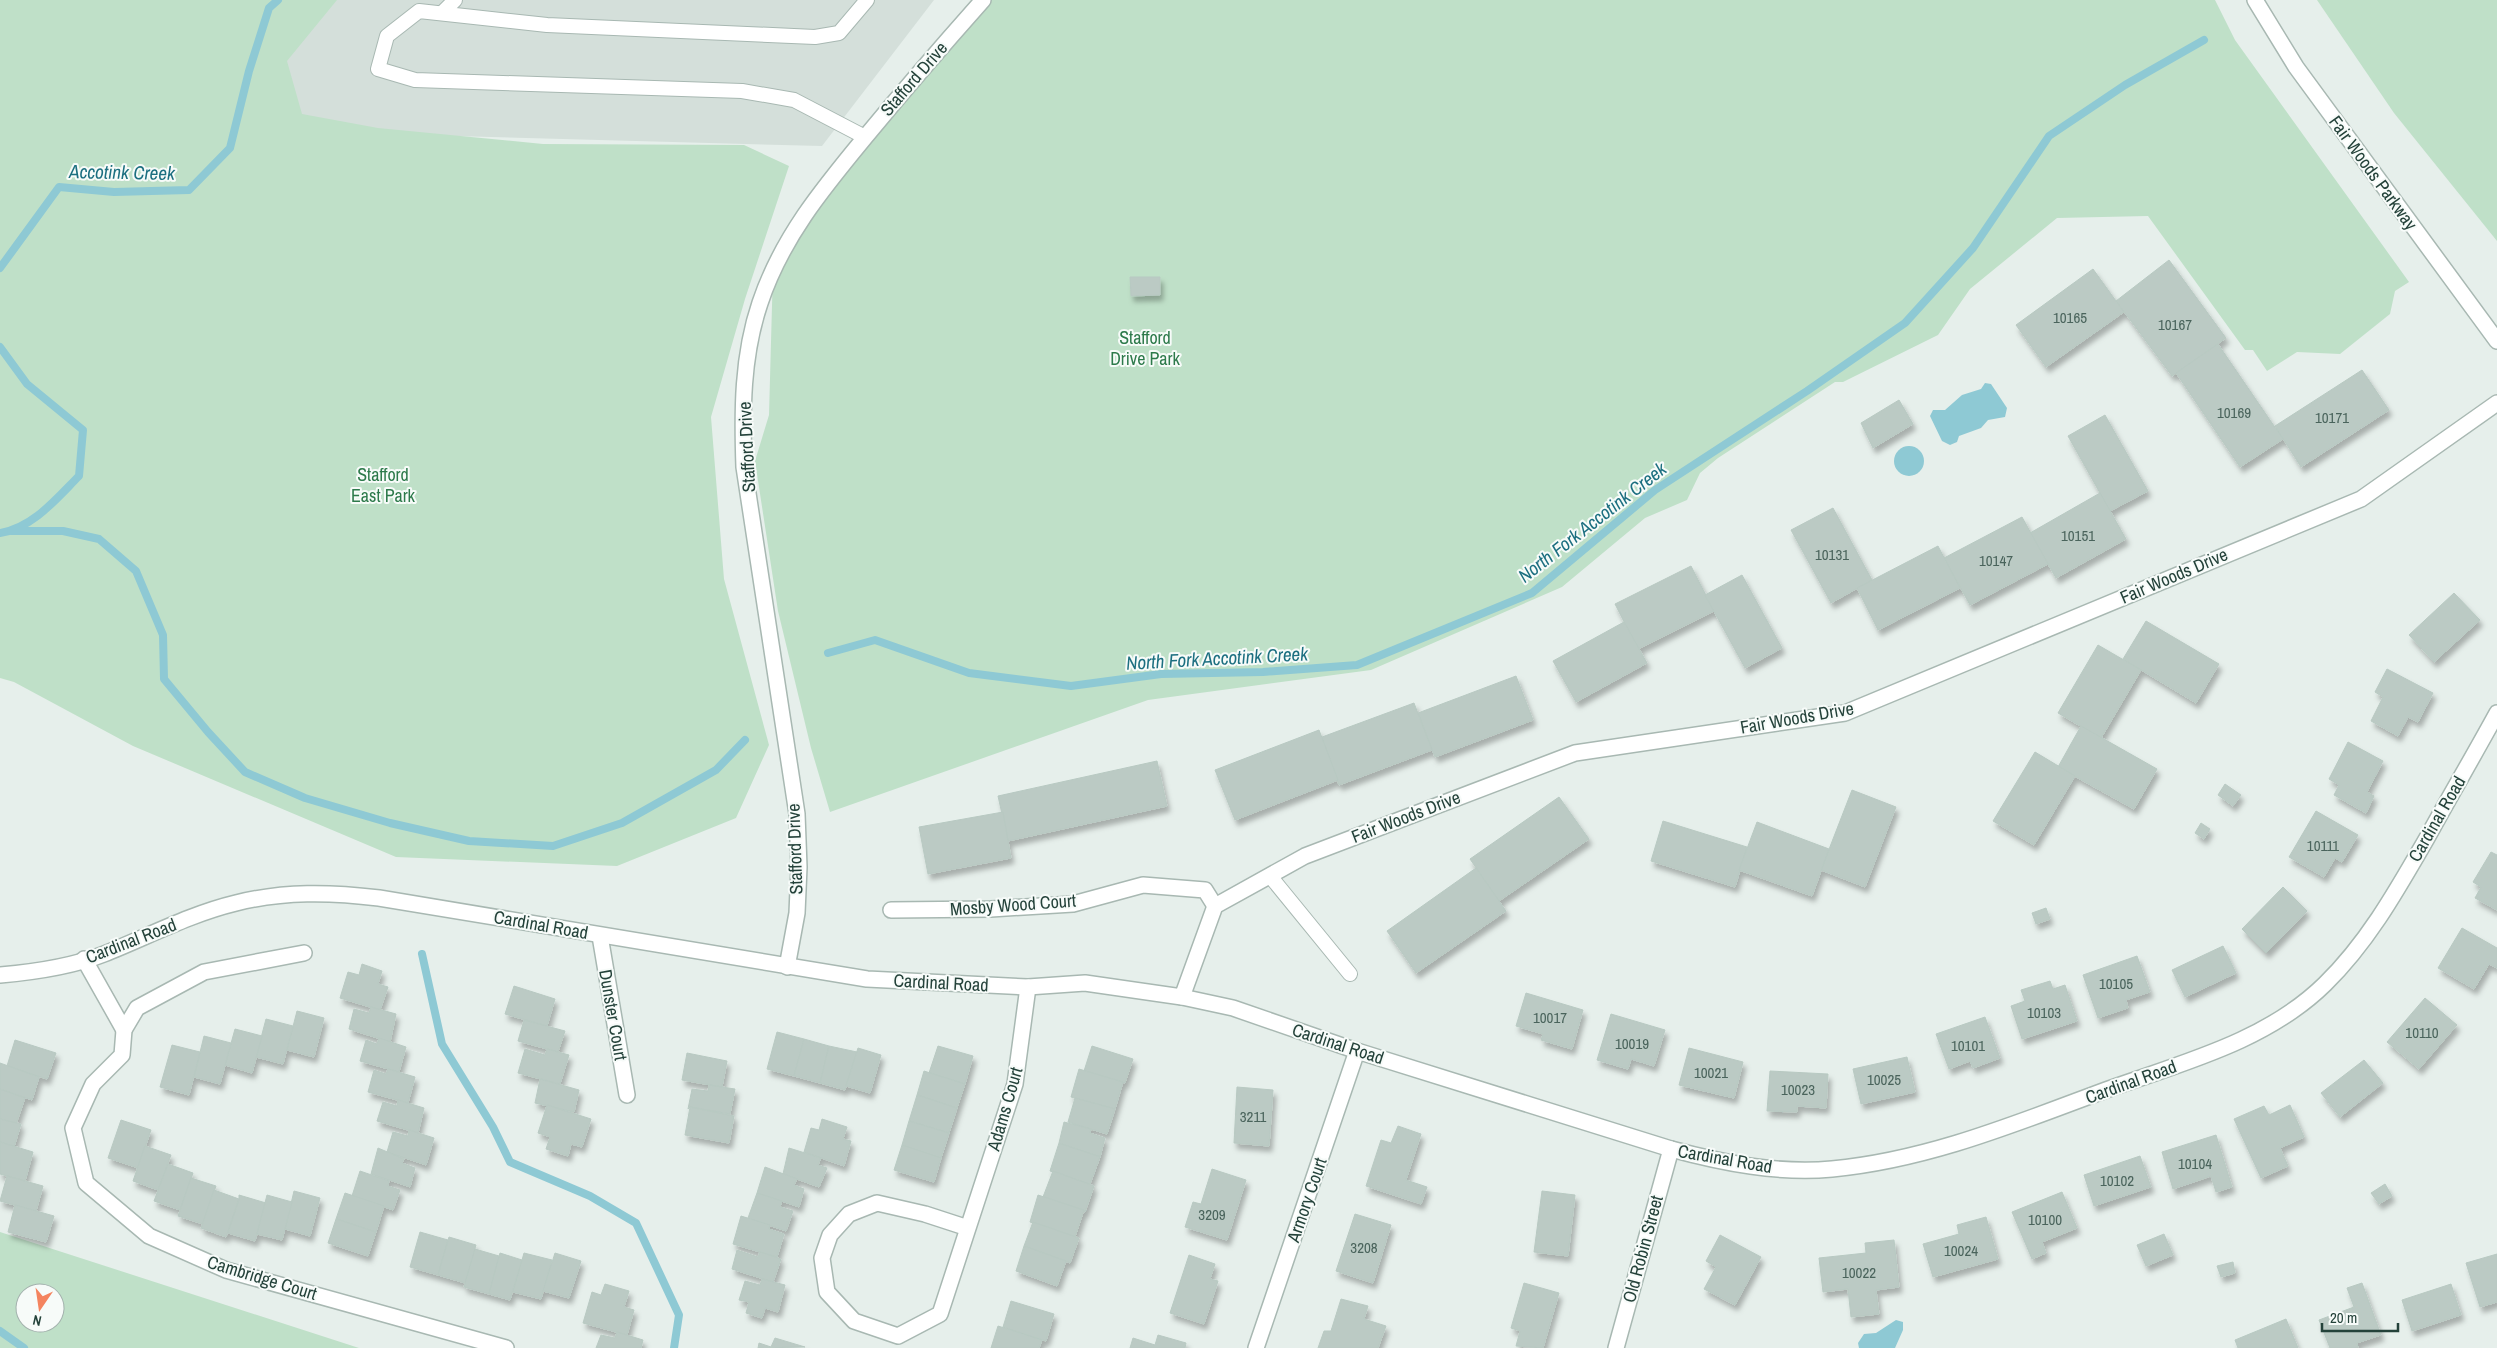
<svg xmlns="http://www.w3.org/2000/svg" width="2497" height="1348" viewBox="0 0 2497 1348" font-family="'Archivo Narrow',sans-serif">
<style>
.built{fill:#d4dfda}
.green{fill:#bfe0c8;fill-rule:evenodd}
.water{fill:#8ec9d4}
.lines{fill:none;stroke-linecap:round;stroke-linejoin:round}
.stream{stroke:#8ec9d4;stroke-width:8}
.building{fill:#bbcac4;stroke:#b8c9c2;filter:url(#shadow)}
.service-casing{stroke:#a8b8b2;stroke-width:16}
.minor-casing{stroke:#a8b8b2;stroke-width:18}
.service{stroke:#fff;stroke-width:14}
.minor{stroke:#fff;stroke-width:15}
.labels{text-anchor:middle;stroke-width:4;stroke-linejoin:round;paint-order:stroke}
.number-label{font-size:15px;fill:#4a645c}
.street-label{font-size:18px;fill:#24423a;stroke:#f7fbf9}
.park-label{font-size:18px;fill:#2d7a4b;stroke:#f7fbf9}
.water-label{font-size:19px;font-style:italic;fill:#1c6f80;stroke:#f7fbf9}
</style>
<defs>
<filter id="shadow"><feDropShadow dx="3" dy="5.5" stdDeviation="2.5" flood-color="#0004"/></filter>
</defs>
<rect width="100%" height="100%" fill="#e6efeb"/>
<polygon class="built" points="0,0 934,0 822,146 228,130"/>
<g class="green">
<polygon points="0,0 337,0 287,61 302,114 378,128 543,144 744,145 789,166 745,299 711,417 724,579 769,745 736,818 617,866 396,857 133,746 14,682 0,678"/>
<polygon points="984,0 2215,0 2235,40 2409,282 2395,291 2390,314 2340,354 2297,352 2267,371 2253,350 2245,350 2148,216 2057,218 1970,289 1938,335 1843,382 1835,382 1718,458 1700,473 1687,500 1645,518 1562,587 1371,670 1148,700 830,812 811,748 778,611 755,461 769,415 773,269 819,193"/>
<polygon points="2317,0 2497,0 2497,241 2394,113"/>
<path d="M0 1232 359 1348H0ZM25 1293H55V1323H25Z"/>
</g>
<g class="water">
<polygon points="1985,383 1991,384 2007,408 2005,417 1988,420 1981,428 1959,436 1957,442 1950,445 1942,441 1930,416 1933,410 1945,410 1962,395 1981,389"/>
<circle cx="1909" cy="461" r="15"/>
<polygon points="1896,1320 1903,1322 1903,1330 1895,1348 1859,1348 1858,1343 1864,1334 1876,1333"/>
</g>
<g class="lines">
<g class="stream">
<polyline points="0,268 59,187 114,192 189,190 230,148 249,71 269,8 278,0"/>
<path d="M0 347 27 384 83 430 79 476C57 498 33 528 0 533"/>
<polyline points="11,531 63,531 99,539 136,571 163,635 164,679 208,732 245,772 305,798 390,823 469,841 553,846 622,823 716,770 745,740"/>
<polyline points="828,653 875,640 969,673 1071,686 1161,674 1263,672 1357,665 1532,593 1655,490 1807,391 1905,323 1973,248 2049,136 2125,85 2204,40"/>
<polyline points="422,954 442,1044 493,1127 510,1162 590,1196 636,1223 679,1315 674,1348"/>
<polyline points="0,1331 24,1348"/>
</g>
</g>
<g class="building">
<polygon points="2169,260 2226,338 2172,376 2116,301"/>
<polygon points="2093,269 2124,312 2046,367 2016,325"/>
<polygon points="1130,277 1160,277 1160,295 1131,296"/>
<polygon points="2218,344 2283,439 2240,467 2176,373"/>
<polygon points="2362,370 2389,410 2301,467 2275,426"/>
<polygon points="1899,400 1913,424 1873,448 1861,423"/>
<polygon points="2105,415 2148,491 2110,511 2068,436"/>
<polygon points="2100,493 2126,539 2056,578 2030,533"/>
<polygon points="1833,508 1872,580 1831,603 1791,530"/>
<polygon points="2022,517 2048,564 1970,605 1944,558"/>
<polygon points="1938,546 1960,588 1878,630 1857,588"/>
<polygon points="1691,566 1714,611 1638,649 1615,604"/>
<polygon points="1742,575 1782,648 1745,668 1705,595"/>
<polygon points="2454,593 2480,620 2434,662 2409,635"/>
<polygon points="2146,621 2219,664 2196,703 2123,659"/>
<polygon points="1624,622 1647,663 1576,702 1553,661"/>
<polygon points="2098,645 2141,670 2101,738 2058,713"/>
<polygon points="2387,669 2433,693 2418,722 2408,717 2398,736 2371,721 2383,697 2375,692"/>
<polygon points="1516,676 1533,720 1435,757 1418,713"/>
<polygon points="1414,703 1432,750 1339,785 1322,737"/>
<polygon points="2081,726 2157,769 2134,809 2058,767"/>
<polygon points="1319,730 1338,780 1235,820 1215,770"/>
<polygon points="2348,742 2383,761 2367,792 2374,796 2366,813 2334,795 2339,785 2329,779"/>
<polygon points="2035,752 2075,776 2034,845 1993,821"/>
<polygon points="1157,761 1167,806 1008,841 998,796"/>
<polygon points="2225,784 2241,795 2233,806 2218,795"/>
<polygon points="1852,790 1896,807 1865,887 1821,870"/>
<polygon points="1559,797 1589,839 1499,901 1470,859"/>
<polygon points="2316,811 2358,835 2342,862 2335,858 2324,877 2289,857"/>
<polygon points="1003,812 1011,858 928,874 919,827"/>
<polygon points="1663,821 1747,847 1735,887 1651,861"/>
<polygon points="1757,822 1829,849 1812,896 1739,870"/>
<polygon points="2201,823 2210,829 2204,839 2195,833"/>
<polygon points="2491,852 2497,855 2497,910 2475,898 2481,887 2473,882"/>
<polygon points="1476,868 1506,911 1416,973 1387,931"/>
<polygon points="2283,887 2307,911 2266,953 2242,929"/>
<polygon points="2046,908 2050,919 2036,924 2032,913"/>
<polygon points="2462,928 2497,948 2497,968 2489,964 2474,989 2438,968"/>
<polygon points="2223,946 2236,973 2185,997 2172,970"/>
<polygon points="2137,956 2150,992 2126,1000 2128,1008 2098,1018 2083,975"/>
<polygon points="362,964 382,971 378,984 388,987 380,1010 340,998 348,972 359,975"/>
<polygon points="2050,981 2053,989 2065,985 2077,1021 2022,1039 2011,1006 2025,1001 2021,990"/>
<polygon points="514,986 555,999 547,1026 505,1014"/>
<polygon points="1526,993 1583,1010 1572,1049 1541,1040 1543,1034 1516,1026"/>
<polygon points="2425,998 2457,1025 2419,1069 2387,1042"/>
<polygon points="371,1007 396,1014 390,1042 349,1029 354,1009 369,1013"/>
<polygon points="297,1011 324,1018 314,1057 287,1050"/>
<polygon points="1611,1014 1665,1030 1654,1066 1631,1059 1628,1069 1597,1060"/>
<polygon points="1985,1017 2000,1058 1973,1068 1970,1061 1949,1069 1936,1034"/>
<polygon points="266,1019 293,1026 283,1064 256,1057"/>
<polygon points="524,1020 565,1031 558,1052 518,1041"/>
<polygon points="235,1029 262,1036 252,1073 225,1065"/>
<polygon points="777,1032 804,1039 794,1076 767,1069"/>
<polygon points="204,1036 231,1043 220,1084 194,1077"/>
<polygon points="379,1038 406,1047 399,1072 360,1061 366,1040 377,1044"/>
<polygon points="804,1039 829,1046 820,1083 794,1076"/>
<polygon points="15,1040 56,1053 47,1079 7,1066"/>
<polygon points="172,1045 200,1052 189,1095 160,1087"/>
<polygon points="829,1046 857,1052 845,1090 820,1083"/>
<polygon points="938,1046 973,1056 965,1084 929,1073"/>
<polygon points="1092,1046 1133,1059 1125,1083 1084,1071"/>
<polygon points="858,1048 881,1055 870,1093 846,1086"/>
<polygon points="1689,1048 1743,1062 1734,1098 1679,1085"/>
<polygon points="525,1049 545,1055 547,1049 569,1055 560,1084 518,1073"/>
<polygon points="687,1053 727,1061 722,1087 682,1080"/>
<polygon points="1907,1057 1915,1092 1861,1104 1853,1069"/>
<polygon points="2364,1060 2383,1083 2340,1117 2321,1093"/>
<polygon points="0,1063 39,1077 32,1100 0,1089"/>
<polygon points="388,1069 415,1077 408,1103 368,1092 374,1070 386,1074"/>
<polygon points="1079,1069 1123,1082 1115,1109 1071,1097"/>
<polygon points="924,1071 965,1084 957,1108 917,1095"/>
<polygon points="1770,1071 1828,1074 1826,1108 1797,1106 1797,1112 1767,1111"/>
<polygon points="540,1079 579,1090 574,1112 535,1103"/>
<polygon points="709,1085 735,1089 730,1114 690,1107 688,1109 692,1089 708,1091"/>
<polygon points="1237,1087 1273,1090 1269,1146 1234,1143"/>
<polygon points="0,1089 25,1098 16,1124 0,1119"/>
<polygon points="917,1095 957,1108 949,1133 909,1121"/>
<polygon points="1075,1098 1115,1109 1107,1134 1068,1122"/>
<polygon points="398,1100 424,1108 418,1133 377,1121 383,1102 397,1106"/>
<polygon points="547,1105 591,1119 582,1147 571,1144 568,1156 546,1149 550,1137 538,1133"/>
<polygon points="2290,1105 2304,1137 2280,1148 2288,1166 2261,1178 2234,1119 2264,1106 2269,1115"/>
<polygon points="690,1107 734,1116 729,1143 685,1135"/>
<polygon points="0,1119 21,1124 14,1147 0,1142"/>
<polygon points="822,1119 847,1127 843,1139 851,1141 844,1166 804,1152 811,1128 819,1130"/>
<polygon points="121,1120 151,1130 138,1168 108,1158"/>
<polygon points="909,1121 949,1133 941,1158 902,1145"/>
<polygon points="1064,1122 1091,1129 1090,1133 1105,1138 1100,1157 1059,1143"/>
<polygon points="1398,1126 1421,1134 1406,1180 1427,1187 1421,1204 1366,1186 1381,1140 1391,1143"/>
<polygon points="409,1130 434,1138 426,1165 387,1152 393,1132 408,1136"/>
<polygon points="2216,1135 2232,1187 2216,1192 2211,1176 2173,1189 2162,1152"/>
<polygon points="0,1142 33,1152 25,1181 0,1174"/>
<polygon points="1059,1143 1100,1157 1090,1184 1050,1171"/>
<polygon points="902,1145 941,1158 934,1182 894,1170"/>
<polygon points="145,1146 171,1155 158,1190 133,1181"/>
<polygon points="378,1148 404,1159 402,1163 415,1168 410,1187 371,1174"/>
<polygon points="789,1148 821,1158 818,1165 827,1168 819,1187 783,1174"/>
<polygon points="2140,1156 2151,1187 2094,1206 2084,1175"/>
<polygon points="168,1164 193,1173 180,1210 154,1201"/>
<polygon points="765,1167 797,1179 794,1185 804,1189 799,1207 757,1193"/>
<polygon points="1212,1169 1246,1180 1227,1240 1185,1227 1193,1202 1201,1204"/>
<polygon points="360,1171 389,1181 388,1186 400,1190 393,1210 352,1196"/>
<polygon points="1053,1171 1094,1186 1085,1212 1043,1197"/>
<polygon points="7,1176 43,1186 36,1211 0,1201"/>
<polygon points="191,1178 216,1186 203,1224 178,1216"/>
<polygon points="2385,1184 2392,1196 2379,1204 2371,1193"/>
<polygon points="214,1190 239,1199 226,1237 201,1228"/>
<polygon points="294,1191 320,1198 310,1236 285,1229"/>
<polygon points="1542,1191 1575,1195 1568,1256 1534,1252"/>
<polygon points="2062,1192 2077,1228 2042,1242 2046,1253 2032,1259 2012,1212"/>
<polygon points="345,1193 384,1206 376,1232 336,1219"/>
<polygon points="757,1193 782,1201 780,1207 793,1211 786,1231 748,1218"/>
<polygon points="239,1195 266,1203 255,1241 228,1233 239,1199"/>
<polygon points="267,1195 292,1202 282,1240 257,1234"/>
<polygon points="1038,1195 1084,1210 1075,1237 1030,1222"/>
<polygon points="15,1205 54,1216 46,1242 8,1232"/>
<polygon points="1355,1214 1391,1225 1373,1283 1336,1271"/>
<polygon points="741,1216 770,1225 769,1229 784,1234 777,1257 733,1244"/>
<polygon points="1986,1217 1998,1259 1933,1277 1923,1244 1959,1234 1957,1225"/>
<polygon points="336,1219 376,1232 368,1256 328,1243"/>
<polygon points="1033,1222 1079,1238 1070,1263 1024,1246"/>
<polygon points="420,1232 448,1240 438,1275 410,1267"/>
<polygon points="2164,1234 2173,1255 2146,1266 2137,1245"/>
<polygon points="1720,1235 1761,1257 1735,1305 1704,1289 1716,1267 1706,1261"/>
<polygon points="449,1237 476,1245 465,1283 438,1275"/>
<polygon points="1894,1240 1899,1287 1876,1290 1879,1314 1851,1317 1848,1289 1823,1292 1819,1258 1866,1253 1865,1243"/>
<polygon points="1024,1246 1066,1261 1057,1286 1016,1271"/>
<polygon points="475,1249 499,1256 489,1294 464,1287"/>
<polygon points="737,1250 758,1257 760,1252 781,1259 773,1282 732,1269"/>
<polygon points="500,1253 522,1260 510,1300 489,1294"/>
<polygon points="524,1253 552,1260 541,1299 513,1292"/>
<polygon points="555,1253 581,1261 569,1298 543,1291"/>
<polygon points="2497,1254 2497,1302 2480,1307 2466,1263"/>
<polygon points="1189,1255 1215,1264 1210,1279 1218,1281 1204,1324 1170,1313"/>
<polygon points="2233,1262 2235,1273 2221,1277 2217,1266"/>
<polygon points="762,1279 785,1285 778,1312 765,1308 762,1318 746,1313 749,1302 739,1300 745,1281 760,1285"/>
<polygon points="1524,1283 1559,1293 1543,1348 1516,1346 1520,1331 1511,1328"/>
<polygon points="2362,1283 2381,1335 2357,1343 2358,1348 2330,1348 2319,1320 2354,1307 2347,1288"/>
<polygon points="605,1284 629,1291 624,1307 634,1310 627,1335 583,1323 592,1292 601,1295"/>
<polygon points="2451,1284 2461,1315 2412,1331 2402,1300"/>
<polygon points="1341,1299 1368,1306 1364,1319 1386,1326 1378,1348 1318,1348 1324,1331 1331,1331"/>
<polygon points="1011,1301 1054,1314 1046,1341 1003,1327"/>
<polygon points="2286,1319 2298,1348 2238,1348 2235,1340"/>
<polygon points="998,1326 1042,1340 1039,1348 991,1348"/>
<polygon points="617,1332 643,1340 641,1348 596,1348 601,1335 615,1338"/>
<polygon points="1158,1335 1186,1343 1185,1348 1130,1348 1133,1338 1155,1345"/>
<polygon points="775,1338 805,1347 758,1348 759,1343 771,1347"/>
</g>
<g class="lines">
<g class="service-casing">
<g id="service">
<polyline points="442,13 455,0"/>
<polyline points="865,137 794,100 742,91 415,80 378,69 387,36 419,11 547,25 815,37 839,33 867,0"/>
<polyline points="1270,876 1350,974"/>
</g>
</g>
<g class="minor-casing">
<g id="minor">
<polyline points="2255,0 2296,67 2497,341"/>
<polyline points="891,910 991,909 1073,904 1143,885 1205,890 1215,906"/>
<polyline points="600,936 627,1095"/>
<polyline points="304,953 204,972 137,1008 124,1030 122,1055 93,1084 73,1128 86,1183 149,1236 226,1270 506,1348"/>
<polyline points="84,959 124,1030"/>
<path d="M787 967 797 913 799 867 797 814 744 467C742 411 742 356 760 303 782 237 824 187 867 135 905 89 943 45 983 0"/>
<path d="M0 975C35 972 71 967 104 954 147 937 190 914 236 903 284 891 330 892 379 898L867 979 1028 987 1085 983 1182 997 1233 1008 1357 1051 1671 1149C1723 1163 1778 1174 1832 1169 1928 1160 2017 1123 2106 1090 2181 1063 2266 1042 2325 984 2368 942 2397 890 2427 838 2450 796 2474 755 2497 713"/>
<polyline points="1182,997 1215,906 1305,856 1575,753 1845,713 2361,499 2497,403"/>
<polyline points="968,1228 925,1214 877,1203 849,1214 830,1235 822,1258 827,1292 854,1321 898,1336 940,1314 1015,1084 1028,987"/>
<polyline points="1256,1348 1357,1051"/>
<polyline points="1616,1348 1671,1149"/>
</g>
</g>
<use href="#service" class="service"/>
<use href="#minor" class="minor"/>
</g>
<g class="labels">
<g class="number-label">
<text x="2070" y="323">10165</text>
<text x="2175" y="330">10167</text>
<text x="2234" y="418">10169</text>
<text x="2332" y="423">10171</text>
<text x="2078" y="541">10151</text>
<text x="1832" y="560">10131</text>
<text x="1996" y="566">10147</text>
<text x="2323" y="851">10111</text>
<text x="2116" y="989">10105</text>
<text x="2044" y="1018">10103</text>
<text x="1550" y="1023">10017</text>
<text x="2422" y="1038">10110</text>
<text x="1632" y="1049">10019</text>
<text x="1968" y="1051">10101</text>
<text x="1711" y="1078">10021</text>
<text x="1884" y="1085">10025</text>
<text x="1798" y="1095">10023</text>
<text x="1253" y="1122">3211</text>
<text x="2195" y="1169">10104</text>
<text x="2117" y="1186">10102</text>
<text x="1212" y="1220">3209</text>
<text x="2045" y="1225">10100</text>
<text x="1364" y="1253">3208</text>
<text x="1961" y="1256">10024</text>
<text x="1859" y="1278">10022</text>
</g>
<g class="street-label">
<text transform="translate(914 79) rotate(-49)" y="6">Stafford Drive</text>
<text transform="translate(2373 173) rotate(54)" y="6">Fair Woods Parkway</text>
<text transform="translate(747 447) rotate(-93)" y="6">Stafford Drive</text>
<text transform="translate(2174 576) rotate(-23)" y="6">Fair Woods Drive</text>
<text transform="translate(1797 718) rotate(-10)" y="6">Fair Woods Drive</text>
<text transform="translate(1406 817) rotate(-21)" y="6">Fair Woods Drive</text>
<text transform="translate(2437 819) rotate(-60)" y="6">Cardinal Road</text>
<text transform="translate(795 849) rotate(-92)" y="6">Stafford Drive</text>
<text transform="translate(1013 905) rotate(-4)" y="6">Mosby Wood Court</text>
<text transform="translate(541 925) rotate(10)" y="6">Cardinal Road</text>
<text transform="translate(131 941) rotate(-21)" y="6">Cardinal Road</text>
<text transform="translate(941 983) rotate(3)" y="6">Cardinal Road</text>
<text transform="translate(613 1015) rotate(80)" y="6">Dunster Court</text>
<text transform="translate(1338 1044) rotate(18)" y="6">Cardinal Road</text>
<text transform="translate(2131 1082) rotate(-20)" y="6">Cardinal Road</text>
<text transform="translate(1005 1109) rotate(-74)" y="6">Adams Court</text>
<text transform="translate(1725 1159) rotate(10)" y="6">Cardinal Road</text>
<text transform="translate(1307 1200) rotate(-71)" y="6">Armory Court</text>
<text transform="translate(1643 1249) rotate(-75)" y="6">Old Robin Street</text>
<text transform="translate(262 1278) rotate(17)" y="6">Cambridge Court</text>
</g>
<g class="park-label">
<text x="1145" y="344">Stafford<tspan x="1145" dy="21">Drive Park</tspan></text>
<text x="383" y="481">Stafford<tspan x="383" dy="21">East Park</tspan></text>
</g>
<g class="water-label">
<text transform="translate(122 172) rotate(1)" y="7">Accotink Creek</text>
<text transform="translate(1592 522) rotate(-38)" y="7">North Fork Accotink Creek</text>
<text transform="translate(1217 658) rotate(-3)" y="7">North Fork Accotink Creek</text>
</g>
</g>
<g transform="translate(40 1308) rotate(193)"><circle r="24" fill="#f7fbf9" stroke="#a3b1ad"/>
<path d="M0-4L9 19L0 12L-9 19Z" fill="#f4845f"/>
<text y="-8" font-size="14" font-weight="bold" text-anchor="middle" fill="#24423a">N</text>
</g>
<path d="M2322 1323v8h76v-8" fill="none" stroke="#24423a" stroke-width="2.5"/>
<text x="2330" y="1323" font-size="15" fill="#24423a" stroke="#f7fbf9" stroke-width="4" paint-order="stroke">20 m</text>
</svg>
